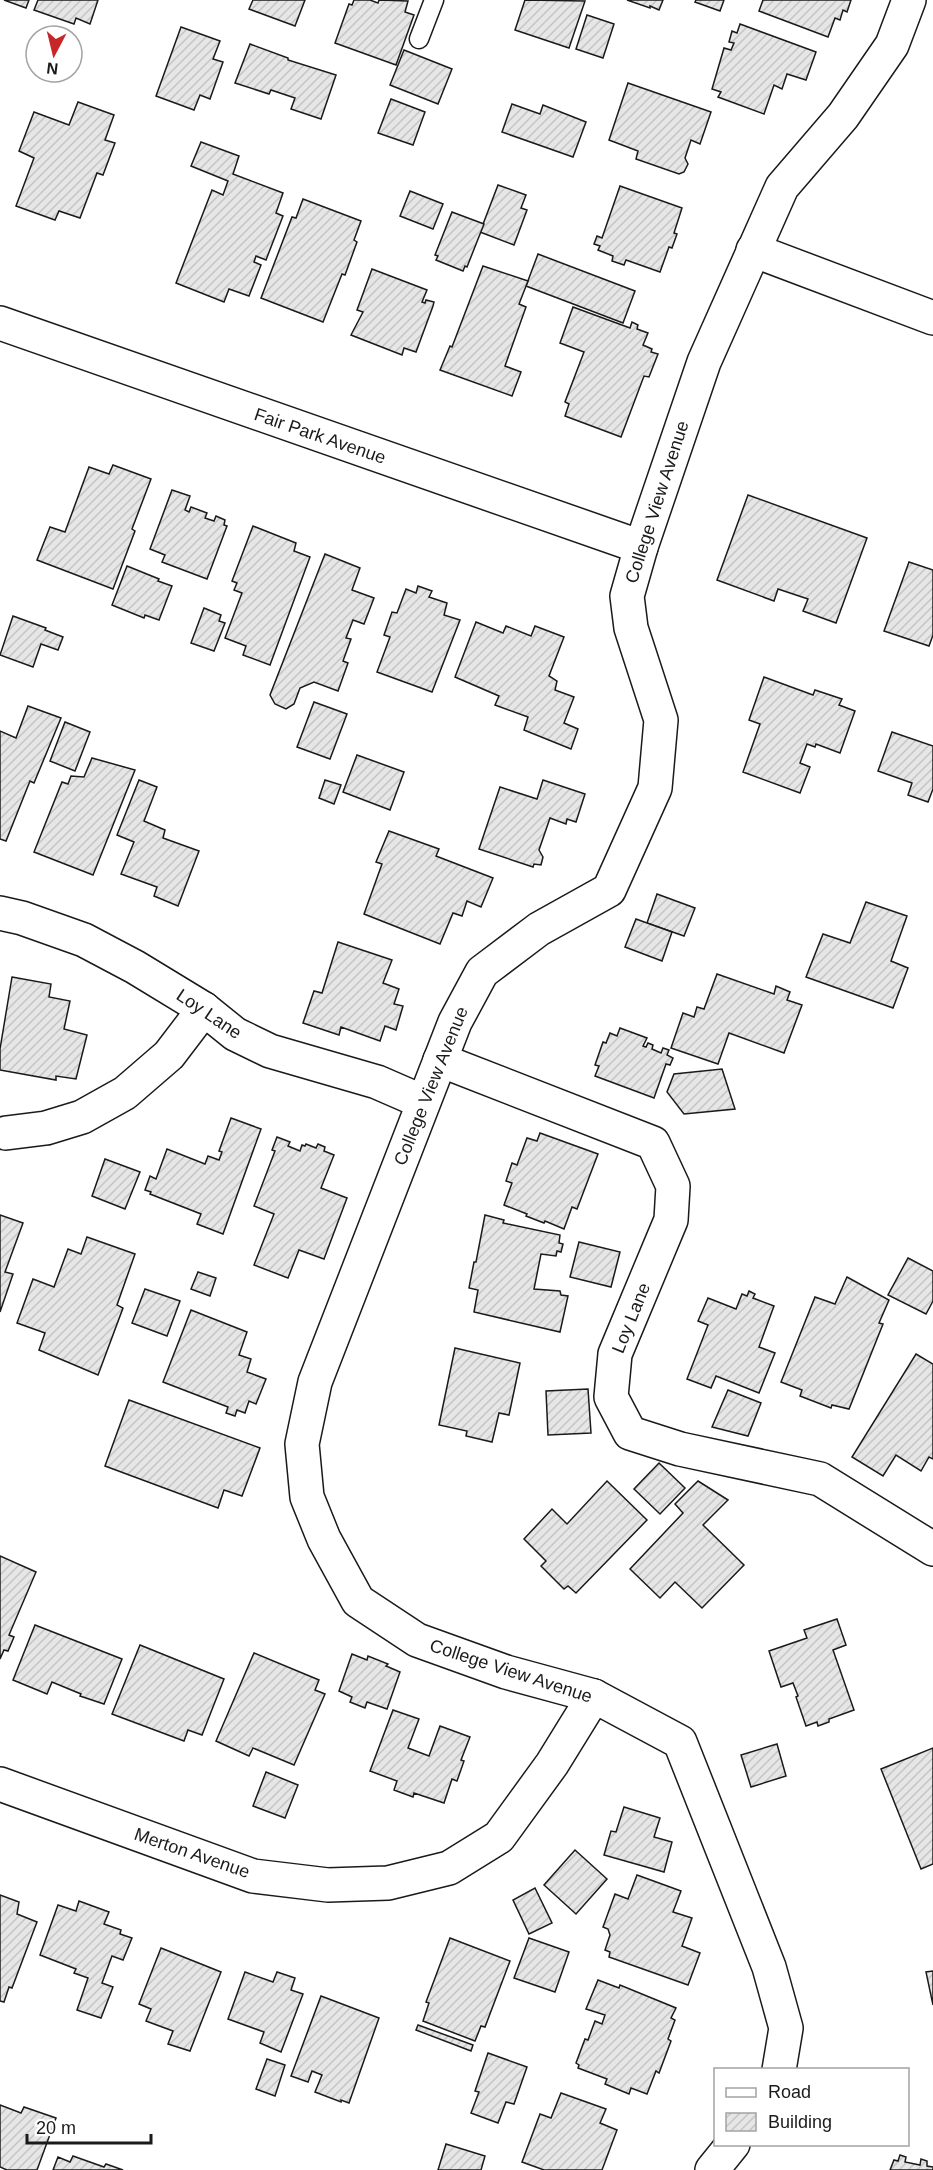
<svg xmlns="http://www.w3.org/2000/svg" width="933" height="2170" viewBox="0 0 933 2170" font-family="Arial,sans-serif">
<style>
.building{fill:url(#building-hatch);stroke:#1a1a1a;stroke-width:1.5}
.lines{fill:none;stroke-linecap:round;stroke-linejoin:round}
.lane-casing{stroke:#1a1a1a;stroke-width:21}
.street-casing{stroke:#1a1a1a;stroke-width:36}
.lane{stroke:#fff;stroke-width:18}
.street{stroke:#fff;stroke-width:33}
.labels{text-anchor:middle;stroke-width:4.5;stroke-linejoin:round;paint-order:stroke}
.street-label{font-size:18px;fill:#1a1a1a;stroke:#fff}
</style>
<defs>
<pattern id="building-hatch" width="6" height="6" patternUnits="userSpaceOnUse" patternTransform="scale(1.5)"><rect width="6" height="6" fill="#e6e6e6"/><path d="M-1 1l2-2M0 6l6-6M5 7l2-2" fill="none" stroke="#c5c5c5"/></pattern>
</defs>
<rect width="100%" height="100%" fill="#fff"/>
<g class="building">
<polygon points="4,0 29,0 26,8"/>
<polygon points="38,0 98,0 90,24 76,18 74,24 34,10"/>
<polygon points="253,0 305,0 295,26 249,9"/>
<polygon points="354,0 370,0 378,3 379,0 408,1 405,12 414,15 396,65 335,43 349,4 352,5"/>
<polygon points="525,0 585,1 569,48 515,30"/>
<polygon points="627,0 663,0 659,10 650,6 650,8"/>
<polygon points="696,0 724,0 720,11 695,2"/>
<polygon points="763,0 851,0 847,12 843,10 840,20 835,18 828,37 759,11"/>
<polygon points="587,15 614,24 603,58 576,49"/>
<polygon points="740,24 816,52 806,80 787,74 782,89 774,85 764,114 718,97 721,92 712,89 724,48 731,50 734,43 729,42 732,31 737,33"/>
<polygon points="181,27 220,41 213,59 223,62 210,99 200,95 194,110 156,96"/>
<polygon points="250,44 288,58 288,60 336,75 321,119 291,109 295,98 271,90 269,94 235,83"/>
<polygon points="404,50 452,69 438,104 390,85"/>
<polygon points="628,83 711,112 700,144 691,140 685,158 688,164 684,172 679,174 636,159 638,151 609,140"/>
<polygon points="391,99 425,112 413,145 378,133"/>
<polygon points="78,102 114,115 105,140 115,143 103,175 97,173 80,218 59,211 55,220 16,206 34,158 19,151 34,112 69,125"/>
<polygon points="512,104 540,114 543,105 586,122 573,157 502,132"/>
<polygon points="201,142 239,156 233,174 283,193 276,213 283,216 266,260 256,256 254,262 261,265 249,296 229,289 224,302 176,283 212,190 223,195 228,181 191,166"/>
<polygon points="498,185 526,195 521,208 527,210 514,245 480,232"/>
<polygon points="620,186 682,208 674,233 677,234 672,248 669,247 660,272 626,260 624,265 612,261 613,256 598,250 600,246 594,244 597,236 602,238"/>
<polygon points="410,191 443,204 433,229 400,216"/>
<polygon points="303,199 361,221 354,240 357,242 345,275 342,274 323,322 261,298 292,217 296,218"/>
<polygon points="452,212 484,224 467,267 465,266 463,271 436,260 438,256 435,255"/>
<polygon points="538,254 635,291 623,323 526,286"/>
<polygon points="483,266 528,281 519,304 526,307 505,366 521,372 512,396 440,370 450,346 452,347"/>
<polygon points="372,269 427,290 422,302 425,303 426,300 434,302 433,306 416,352 404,348 402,355 351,335 363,312 357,310"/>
<polygon points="573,307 630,328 632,322 638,325 637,329 648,333 643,345 652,349 651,352 658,354 649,377 644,376 621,437 565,416 569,404 565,402 584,352 560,343"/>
<polygon points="113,465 151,479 132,529 135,531 113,589 37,560 50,527 65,532 89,467 109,474"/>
<polygon points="172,490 190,496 185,510 189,512 191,507 207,513 205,518 214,521 216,516 225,520 224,525 227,526 207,579 162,562 165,555 150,549"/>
<polygon points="748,495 867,538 836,623 803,611 808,599 778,589 774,601 717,580"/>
<polygon points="253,526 296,543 294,551 310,557 270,665 243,655 246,646 225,638 242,593 234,590 237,583 232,581"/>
<polygon points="325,554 360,568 352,590 374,598 364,624 353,620 346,638 351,639 343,661 348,663 338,691 314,682 300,688 294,704 286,709 275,704 270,695"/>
<polygon points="909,562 933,570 933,635 929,646 884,631"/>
<polygon points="127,566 159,579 158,581 172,586 159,620 145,615 144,618 112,605"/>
<polygon points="418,586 432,591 429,597 447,603 444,615 460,620 432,692 377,672 390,637 384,635 392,612 397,613 406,589 416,593"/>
<polygon points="204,608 221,615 219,621 225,623 214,651 191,643"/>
<polygon points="13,616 46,628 45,630 63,637 58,650 41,644 33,667 0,655"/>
<polygon points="476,622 503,633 506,626 531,636 535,626 564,637 549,676 557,681 555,690 574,697 564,723 578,729 571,749 524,730 528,717 495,705 499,696 455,677"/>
<polygon points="764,677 813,695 815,690 842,699 839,705 855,711 840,753 816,744 815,747 807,744 800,763 810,767 800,793 743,772 760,724 749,720"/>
<polygon points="314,702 347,714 330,759 297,747"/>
<polygon points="28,706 61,718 34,783 30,781 6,841 0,839 0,731 16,738"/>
<polygon points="65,722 90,732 75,771 50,761"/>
<polygon points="892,732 933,746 933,789 928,802 908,795 912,783 878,771"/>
<polygon points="357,755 404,772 390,810 343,792"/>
<polygon points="92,758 135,770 93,875 34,852 62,782 68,784 71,776 84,777"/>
<polygon points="139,780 157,787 144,821 165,830 163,838 199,851 178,906 154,896 157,887 121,874 134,842 117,835"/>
<polygon points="325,780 341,785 334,804 319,798"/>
<polygon points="543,780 585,794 576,822 567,819 566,824 550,818 539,850 543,857 541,865 534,864 533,867 479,849 500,787 537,799"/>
<polygon points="389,831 439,849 436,856 493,878 481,907 467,901 462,916 453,913 440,944 364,914 382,864 376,862"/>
<polygon points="657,894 695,908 684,936 647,923"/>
<polygon points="866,902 907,916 891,961 908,968 893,1008 806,977 823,934 850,943"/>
<polygon points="636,919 672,932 662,961 625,947"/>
<polygon points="338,942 392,960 383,983 399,989 394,1004 403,1006 396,1030 385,1026 380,1041 341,1027 339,1035 303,1023 314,991 322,993"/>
<polygon points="717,974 774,994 776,986 790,992 787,1000 802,1005 784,1053 729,1033 718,1064 671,1048 683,1013 694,1017 697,1007 704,1009"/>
<polygon points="12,977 51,984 49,997 70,1001 64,1029 87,1035 76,1079 56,1076 56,1080 0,1070 0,1049"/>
<polygon points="620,1028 647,1038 643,1046 646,1047 648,1043 653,1045 652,1049 661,1053 663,1048 669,1050 667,1055 673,1058 670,1065 666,1064 654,1098 595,1076 599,1066 595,1065 603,1042 606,1043 610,1033 617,1036"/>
<polygon points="722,1069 735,1109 684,1114 667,1092 674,1074"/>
<polygon points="231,1118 261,1129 223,1234 197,1224 201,1214 150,1194 151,1192 145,1190 150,1176 156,1179 167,1149 205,1164 208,1156 219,1160 222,1152 219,1151"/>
<polygon points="540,1133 598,1154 577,1209 572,1207 564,1229 545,1221 544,1223 526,1216 527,1214 504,1205 512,1183 506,1181 512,1163 517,1165 527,1138 537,1141"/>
<polygon points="277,1137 290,1142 288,1146 300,1151 302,1145 305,1146 306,1144 316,1148 318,1144 325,1147 324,1151 334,1155 321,1188 347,1198 324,1259 299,1250 288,1278 254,1265 274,1214 254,1206 275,1151 272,1150"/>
<polygon points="105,1159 140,1172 125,1209 92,1196"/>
<polygon points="0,1215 23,1223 5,1272 13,1274 0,1312"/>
<polygon points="485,1215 504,1220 503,1223 560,1235 559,1243 563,1244 561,1252 557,1251 556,1256 541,1254 534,1289 560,1291 561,1295 568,1296 560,1332 474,1312 478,1290 469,1288 474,1262 476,1262"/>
<polygon points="87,1237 135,1254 117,1305 123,1308 98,1375 39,1350 45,1333 17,1323 33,1279 54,1287 68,1249 81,1254"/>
<polygon points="579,1242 620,1252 611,1287 570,1277"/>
<polygon points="908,1258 933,1271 933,1301 926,1314 888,1295"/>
<polygon points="198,1272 216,1278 210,1296 191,1289"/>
<polygon points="847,1277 889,1300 879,1323 883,1324 849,1409 832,1405 831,1408 800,1396 802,1390 781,1382 815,1297 835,1304"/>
<polygon points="145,1289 180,1301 167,1336 132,1323"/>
<polygon points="749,1291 755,1294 753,1298 774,1306 759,1347 775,1353 759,1393 716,1376 711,1388 687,1379 708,1325 698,1321 708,1298 736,1309 742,1294 747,1296"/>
<polygon points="191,1310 247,1332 239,1355 251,1359 247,1372 266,1379 256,1404 249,1401 245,1413 237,1410 235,1416 226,1413 228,1407 163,1382"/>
<polygon points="455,1348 520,1363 509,1415 499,1413 492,1442 466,1436 467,1431 439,1425"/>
<polygon points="916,1354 933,1364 933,1459 929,1457 921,1471 896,1455 883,1476 852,1457"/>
<polygon points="588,1389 591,1433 548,1435 546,1391"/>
<polygon points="728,1390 761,1403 748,1436 712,1427"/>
<polygon points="129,1400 260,1448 242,1496 224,1490 218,1508 105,1466"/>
<polygon points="659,1463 685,1488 660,1514 634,1489"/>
<polygon points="607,1481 647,1520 576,1593 568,1586 564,1589 541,1566 546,1561 524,1539 552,1509 567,1524"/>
<polygon points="698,1481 728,1500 703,1525 744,1565 702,1608 675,1582 660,1598 630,1569 683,1513 675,1504"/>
<polygon points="0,1556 36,1572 9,1635 14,1637 8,1651 4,1650 0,1659"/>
<polygon points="837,1619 846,1645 833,1650 854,1710 829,1719 829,1722 818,1726 817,1722 806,1726 796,1697 798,1696 793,1683 781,1687 769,1651 807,1638 804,1630"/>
<polygon points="35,1625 122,1659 104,1704 80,1696 81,1694 52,1682 47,1694 13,1680"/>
<polygon points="140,1645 224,1679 202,1735 188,1730 184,1741 112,1714"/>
<polygon points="254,1653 319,1680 315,1690 325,1694 294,1765 253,1748 249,1756 216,1741"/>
<polygon points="352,1654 367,1660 368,1656 388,1664 386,1666 400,1672 387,1709 367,1702 365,1708 350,1702 352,1697 339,1691"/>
<polygon points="393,1710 419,1719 408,1748 429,1756 440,1726 470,1737 461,1760 464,1761 457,1781 452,1779 444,1803 414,1793 413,1797 394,1790 397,1781 370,1771"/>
<polygon points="777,1744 786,1776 751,1787 741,1755"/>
<polygon points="933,1748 933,1864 921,1869 881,1769"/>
<polygon points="266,1772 298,1785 285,1818 253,1806"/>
<polygon points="624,1807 660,1818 654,1837 672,1842 664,1872 604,1855 611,1831 616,1832"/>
<polygon points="575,1850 607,1879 576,1914 544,1885"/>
<polygon points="637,1875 681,1891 673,1912 692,1918 682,1946 700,1953 688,1985 609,1957 610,1952 605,1950 610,1935 608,1929 603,1927 615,1894 628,1899"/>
<polygon points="535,1888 552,1923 529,1934 513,1900"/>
<polygon points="0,1895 19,1902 17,1914 37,1922 12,1988 9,1987 4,2002 0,2001"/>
<polygon points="79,1901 109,1912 104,1924 121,1930 120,1934 132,1938 123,1960 112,1956 102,1983 113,1987 101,2018 77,2010 88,1978 74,1973 76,1969 40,1955 58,1905 76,1911"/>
<polygon points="450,1938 510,1961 485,2027 481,2026 475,2041 423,2021 429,2003 426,2002"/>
<polygon points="529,1938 569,1952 555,1992 514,1978"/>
<polygon points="161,1948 221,1972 190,2051 168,2044 173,2031 146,2021 151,2009 139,2004"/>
<polygon points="933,1971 933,2005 926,1972"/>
<polygon points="245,1972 273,1982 277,1972 295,1978 291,1990 303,1994 281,2052 260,2043 264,2032 228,2019"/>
<polygon points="598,1980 619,1988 620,1985 676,2008 671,2018 675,2020 668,2039 671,2041 659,2073 656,2071 647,2094 631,2088 629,2094 605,2084 607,2079 578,2068 579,2065 576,2063 585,2039 588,2040 595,2021 602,2024 605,2015 586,2009"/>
<polygon points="321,1996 379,2018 349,2103 341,2100 341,2102 315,2092 322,2075 312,2071 308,2082 291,2076"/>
<polygon points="418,2025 473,2045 471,2051 416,2030"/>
<polygon points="488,2053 527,2067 514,2104 506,2102 498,2123 471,2113 479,2092 475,2091"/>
<polygon points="267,2059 285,2065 275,2096 256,2089"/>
<polygon points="561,2093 606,2109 600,2123 617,2130 602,2170 544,2170 522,2162 540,2114 551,2118"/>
<polygon points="0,2105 21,2113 24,2107 56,2118 37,2170 7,2170 0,2167"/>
<polygon points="446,2144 485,2156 481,2170 438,2170"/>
<polygon points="900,2155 906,2157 905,2162 920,2165 921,2159 927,2161 927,2166 933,2167 933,2170 890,2170 894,2160 898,2161"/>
<polygon points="73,2156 104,2167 106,2164 123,2170 53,2170 58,2157 70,2162"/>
</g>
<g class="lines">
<g class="lane-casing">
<polyline id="lane" points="419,39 434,0"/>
</g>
<g class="street-casing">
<g id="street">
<polyline points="753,250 933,318"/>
<polyline points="0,323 641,547"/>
<polyline points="0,913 22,918 84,940 135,967 204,1009 235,1034 270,1051 377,1082 423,1102"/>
<polyline points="440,1060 653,1143 673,1186 671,1220 615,1354 611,1397 630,1433 680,1449 820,1479 933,1549"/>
<polyline points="6,1133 46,1128 82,1117 125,1093 169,1055 204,1009"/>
<polyline points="0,1784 253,1876 328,1885 388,1883 449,1868 499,1837 552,1764 594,1696"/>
<polyline points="779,2070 786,2028 769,1967 680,1742 594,1696 506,1672 417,1640 358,1601 324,1539 307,1497 302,1444 315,1382 455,1022 482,972 539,929 609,890 655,788 661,720 631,628 627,596 641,547 704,362 782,187 843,116 892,45 909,0"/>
<polyline points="712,2170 733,2144"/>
</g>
</g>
<use href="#lane" class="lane"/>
<use href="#street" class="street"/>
</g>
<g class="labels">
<g class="street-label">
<text transform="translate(320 436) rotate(19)" y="6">Fair Park Avenue</text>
<text transform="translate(657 502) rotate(-72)" y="6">College View Avenue</text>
<text transform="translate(209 1014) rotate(34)" y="6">Loy Lane</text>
<text transform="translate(431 1086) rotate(-68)" y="6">College View Avenue</text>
<text transform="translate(631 1318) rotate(-68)" y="6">Loy Lane</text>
<text transform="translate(511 1671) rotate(18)" y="6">College View Avenue</text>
<text transform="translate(192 1853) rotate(19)" y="6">Merton Avenue</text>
</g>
</g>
<rect x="714" y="2068" width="195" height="78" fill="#ffffff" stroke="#a3a3a3" stroke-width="1.5"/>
<rect x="726" y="2088" width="30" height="9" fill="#ffffff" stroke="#a3a3a3" stroke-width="1.5"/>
<text x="768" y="2098" font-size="18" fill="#1a1a1a">Road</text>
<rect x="726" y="2113" width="30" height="18" fill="url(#building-hatch)" stroke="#a3a3a3" stroke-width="1.5"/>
<text x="768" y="2128" font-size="18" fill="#1a1a1a">Building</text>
<g transform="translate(54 54) rotate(187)"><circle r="28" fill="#ffffff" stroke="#a3a3a3" stroke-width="1.5"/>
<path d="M0-4.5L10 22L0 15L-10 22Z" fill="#c62828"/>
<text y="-9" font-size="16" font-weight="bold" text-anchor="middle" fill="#1a1a1a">N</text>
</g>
<path d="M27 2134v9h124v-9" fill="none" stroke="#1a1a1a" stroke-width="3"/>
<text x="36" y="2134" font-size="18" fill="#1a1a1a" stroke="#ffffff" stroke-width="4.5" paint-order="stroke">20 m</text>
</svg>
